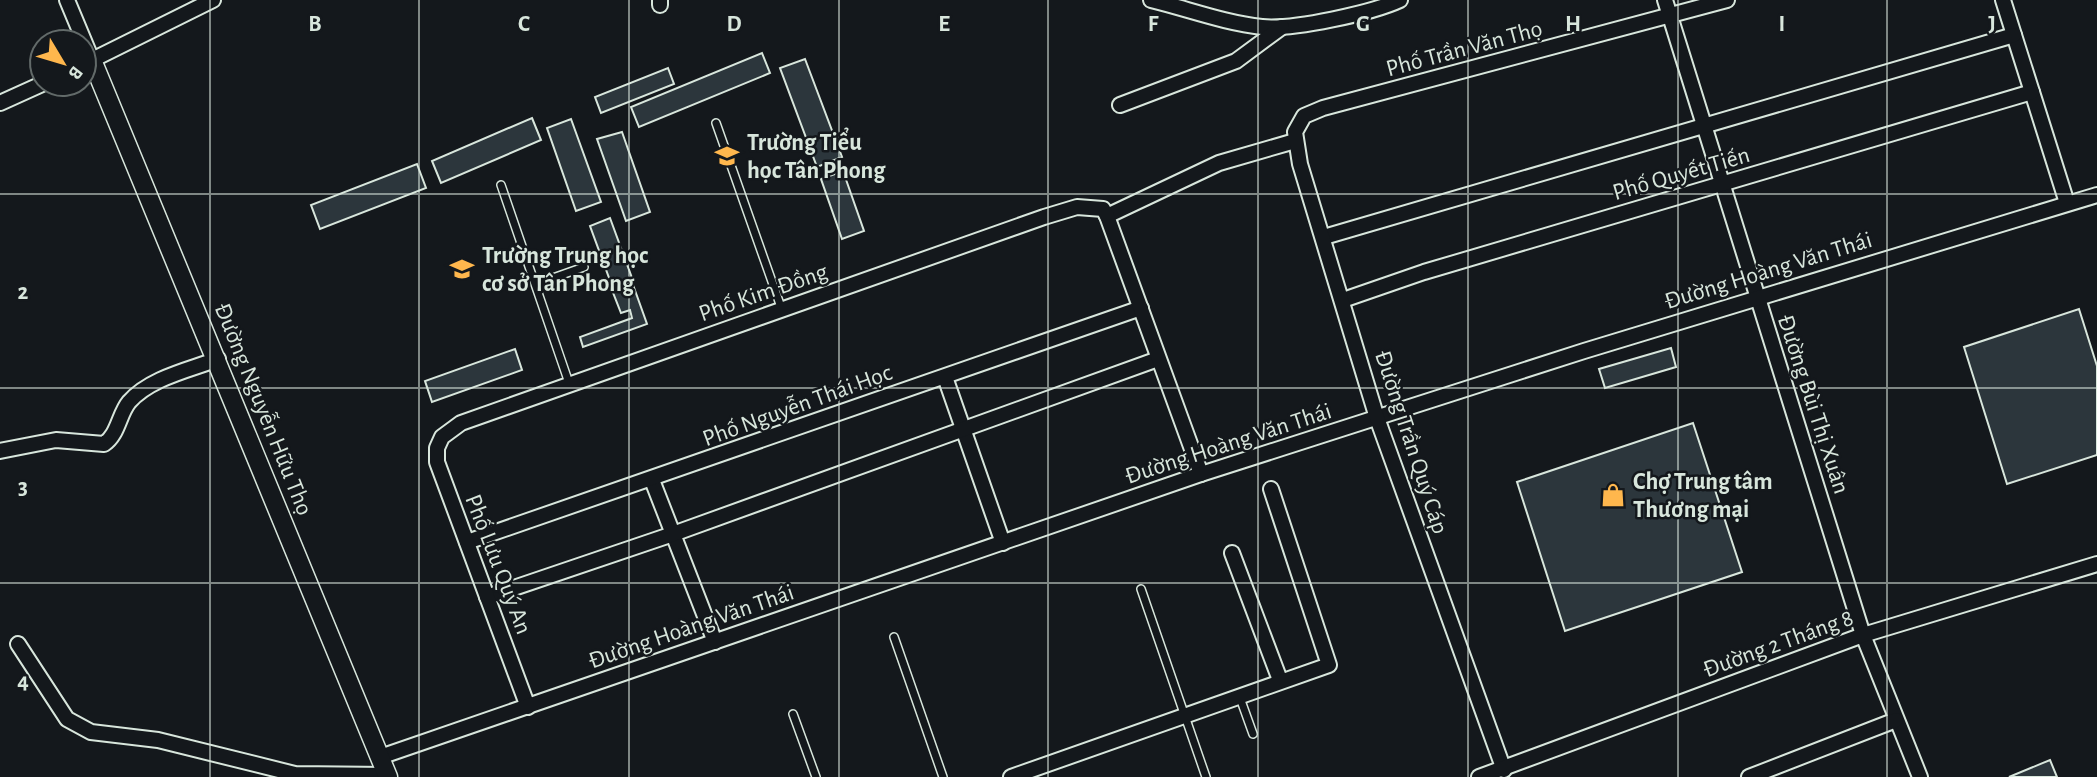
<svg xmlns="http://www.w3.org/2000/svg" width="2097" height="777" viewBox="0 0 2097 777" font-family="'Alegreya Sans',sans-serif">
<style>
.building{fill:#2c363c;stroke:#d8e6dc;stroke-width:2}
.lines{fill:none;stroke-linecap:round;stroke-linejoin:round}
.service-casing{stroke:#d8e6dc;stroke-width:10}
.minor-casing{stroke:#d8e6dc;stroke-width:18}
.tertiary-casing{stroke:#d8e6dc;stroke-width:21}
.service{stroke:#14181c;stroke-width:7}
.minor{stroke:#14181c;stroke-width:14}
.tertiary{stroke:#14181c;stroke-width:18}
.grid{fill:none;stroke:#d8e6dc;stroke-width:2;stroke-opacity:0.55}
.labels{text-anchor:middle;stroke-width:5;stroke-linejoin:round;paint-order:stroke}
.street-label{font-size:24px;fill:#d8e6dc;stroke:#14181c}
.poi-label{font-size:24px;font-weight:bold;fill:#d8e6dc;stroke:#14181c;text-anchor:start}
.grid-label{font-size:23px;text-anchor:middle;font-weight:bold;fill:#d8e6dc;stroke:#14181c;stroke-width:5;stroke-linejoin:round;paint-order:stroke}
</style>
<rect width="100%" height="100%" fill="#14181c"/>
<g class="building">
<polygon points="762,53 770,73 639,127 631,107"/>
<polygon points="805,59 842,157 817,167 780,68"/>
<polygon points="668,68 674,84 601,113 595,97"/>
<polygon points="532,118 541,140 441,183 432,161"/>
<polygon points="571,119 601,202 576,211 547,128"/>
<polygon points="622,132 650,212 626,221 597,139"/>
<polygon points="417,164 426,188 320,229 311,205"/>
<polygon points="843,171 864,231 842,239 821,179"/>
<polygon points="610,218 632,278 612,286 590,226"/>
<polygon points="632,282 647,324 583,347 580,337 632,318 630,310 621,313 612,290"/>
<polygon points="2079,309 2097,366 2097,455 2007,484 1964,347"/>
<polygon points="1671,348 1676,367 1605,388 1599,369"/>
<polygon points="515,349 522,370 432,402 425,381"/>
<polygon points="1693,423 1742,572 1565,631 1517,482"/>
<polygon points="2050,760 2057,777 2009,777"/>
</g>
<g class="lines">
<g class="service-casing">
<g id="service">
<polyline points="716,123 782,310"/>
<polyline points="501,185 569,383"/>
<polyline points="536,284 584,267"/>
<polyline points="1141,589 1206,777"/>
<polyline points="894,637 943,777"/>
<polyline points="1239,695 1253,734"/>
<polyline points="793,714 816,777"/>
</g>
</g>
<g class="minor-casing">
<g id="minor">
<polyline points="67,0 92,60"/>
<polyline points="660,0 660,5"/>
<path d="M1151 0C1188 9 1225 23 1262 27 1293 30 1372 13 1400 0"/>
<polyline points="1665,0 1863,635 1920,777"/>
<polyline points="2003,0 2067,203"/>
<polyline points="84,64 213,0"/>
<polyline points="0,103 42,84"/>
<polyline points="1120,105 1236,61 1282,27"/>
<polyline points="1107,216 1219,163 1295,141"/>
<polyline points="1324,237 2014,35"/>
<polyline points="1343,300 1424,272 2032,92"/>
<polyline points="945,377 1003,543"/>
<path d="M0 451 56 440 104 444C118 435 119 414 129 402 150 378 189 370 218 359"/>
<polyline points="652,480 715,642"/>
<polyline points="467,542 1141,308"/>
<polyline points="1232,553 1280,680"/>
<polyline points="487,597 673,534 1158,359"/>
<polyline points="18,644 67,719 91,732 158,740 295,774 387,775"/>
<polyline points="528,707 437,462 437,448 442,437 461,423 1044,217 1077,207 1103,209 1107,216 1201,474"/>
<polyline points="380,757 1201,474 1584,351 2097,195"/>
<polyline points="1504,770 1377,418 1300,164 1295,132 1304,116 1323,108 1727,0"/>
<polyline points="1011,777 1329,665 1271,489"/>
<polyline points="1479,777 1863,635 2097,564"/>
<polyline points="1749,777 1896,720"/>
</g>
</g>
<g class="tertiary-casing">
<polyline id="tertiary" points="92,60 388,777"/>
</g>
<use href="#service" class="service"/>
<use href="#minor" class="minor"/>
<use href="#tertiary" class="tertiary"/>
</g>
<path class="grid" d="M210 0V777M419 0V777M629 0V777M839 0V777M1048 0V777M1258 0V777M1468 0V777M1678 0V777M1887 0V777M0 194H2097M0 388H2097M0 583H2097"/>
<defs>
<g id="school-bare" transform="scale(1.89)"><path d="M0-5L7-2L0 1L-7-2ZM-4 1L0 2.5L4 1V4Q0 6-4 4Z" fill="#ffb74d" stroke="#14181c" stroke-width="2.5" paint-order="stroke"/></g>
<g id="shop-bare" transform="scale(1.89)"><path d="M-5-2.5h2.3a2.7 3.5 0 0 1 5.4 0H5L5.5 6h-11ZM-1.5-2.5h3a1.5 2.3 0 0 0-3 0Z" fill="#ffb74d" stroke="#14181c" stroke-width="2.5" paint-order="stroke"/></g>
</defs>
<g fill-rule="evenodd">
<use href="#school-bare" x="727" y="156"/>
<use href="#school-bare" x="462" y="269"/>
<use href="#shop-bare" x="1613" y="495"/>
</g>
<g class="labels">
<g class="street-label">
<text transform="translate(1464 48) rotate(-15)" y="8">Phố Trần Văn Thọ</text>
<text transform="translate(1681 173) rotate(-16)" y="8">Phố Quyết Tiến</text>
<text transform="translate(1768 270) rotate(-17)" y="8">Đường Hoàng Văn Thái</text>
<text transform="translate(763 292) rotate(-19)" y="8">Phố Kim Đồng</text>
<text transform="translate(1814 404) rotate(72)" y="8">Đường Bùi Thị Xuân</text>
<text transform="translate(797 405) rotate(-20)" y="8">Phố Nguyễn Thái Học</text>
<text transform="translate(264 409) rotate(68)" y="8">Đường Nguyễn Hữu Thọ</text>
<text transform="translate(1412 442) rotate(72)" y="8">Đường Trần Quý Cáp</text>
<text transform="translate(1228 443) rotate(-18)" y="8">Đường Hoàng Văn Thái</text>
<text transform="translate(499 564) rotate(69)" y="8">Phố Lưu Quý An</text>
<text transform="translate(691 626) rotate(-19)" y="8">Đường Hoàng Văn Thái</text>
<text transform="translate(1778 643) rotate(-20)" y="8">Đường 2 Tháng 8</text>
</g>
<g class="poi-label">
<text x="747" y="150">Trường Tiểu<tspan x="747" dy="28">học Tân Phong</tspan></text>
<text x="482" y="263">Trường Trung học<tspan x="482" dy="28">cơ sở Tân Phong</tspan></text>
<text x="1633" y="489">Chợ Trung tâm<tspan x="1633" dy="28">Thương mại</tspan></text>
</g>
</g>
<g class="grid-label">
<text x="315" y="31">B</text>
<text x="524" y="31">C</text>
<text x="734" y="31">D</text>
<text x="944" y="31">E</text>
<text x="1153" y="31">F</text>
<text x="1363" y="31">G</text>
<text x="1573" y="31">H</text>
<text x="1782" y="31">I</text>
<text x="1992" y="31">J</text>
<text x="23" y="299">2</text>
<text x="23" y="494">3</text>
<text x="23" y="688">4</text>
</g>
<g transform="translate(63 63) rotate(128)"><circle r="33" fill="#14181c" stroke="#626a69" stroke-width="2"/>
<path d="M0-5L12 26L0 18L-12 26Z" fill="#ffb74d"/>
<text y="-10" font-size="19" font-weight="bold" text-anchor="middle" fill="#d8e6dc">B</text>
</g>
</svg>
